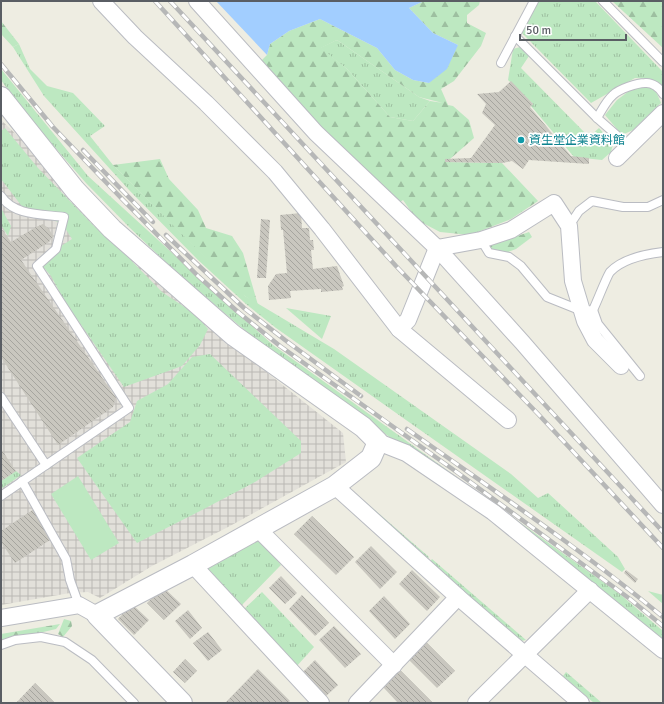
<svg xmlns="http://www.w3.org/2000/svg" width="664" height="704" viewBox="0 0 664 704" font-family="Signika,'Noto Sans JP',sans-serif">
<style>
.industrial{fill:url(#industrial-grid)}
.grass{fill:url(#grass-tufts)}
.forest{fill:url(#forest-firs);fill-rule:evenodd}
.garden{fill:#bde8c1}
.water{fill:#a2ceff}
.building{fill:url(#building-back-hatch)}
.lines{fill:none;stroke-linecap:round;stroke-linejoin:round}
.service-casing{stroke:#babcc2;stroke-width:10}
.minor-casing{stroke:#babcc2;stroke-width:18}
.tertiary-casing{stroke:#babcc2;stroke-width:22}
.service{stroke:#fff;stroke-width:8}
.minor{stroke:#fff;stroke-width:16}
.tertiary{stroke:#fff;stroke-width:20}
.rail-casing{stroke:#b6b7b7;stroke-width:4.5}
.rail{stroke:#fff;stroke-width:3;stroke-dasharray:9;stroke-linecap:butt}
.culture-dot{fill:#0f9aa8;stroke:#fff;stroke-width:1.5}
.labels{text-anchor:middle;stroke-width:3.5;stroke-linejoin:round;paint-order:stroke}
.culture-label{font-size:12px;fill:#0d838f;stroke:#fff;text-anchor:start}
</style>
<defs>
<pattern id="industrial-grid" width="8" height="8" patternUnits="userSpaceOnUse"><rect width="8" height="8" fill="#e2e0da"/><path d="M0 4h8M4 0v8" fill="none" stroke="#bab9b4"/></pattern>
<pattern id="grass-tufts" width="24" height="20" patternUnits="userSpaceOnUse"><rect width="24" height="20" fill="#bde8c1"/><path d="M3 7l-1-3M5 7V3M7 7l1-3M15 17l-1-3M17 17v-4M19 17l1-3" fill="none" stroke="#9dbfa0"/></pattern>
<pattern id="forest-firs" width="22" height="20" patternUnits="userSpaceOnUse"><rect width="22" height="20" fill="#bde8c1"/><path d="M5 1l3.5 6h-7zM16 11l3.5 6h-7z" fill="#9dbfa0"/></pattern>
<pattern id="building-back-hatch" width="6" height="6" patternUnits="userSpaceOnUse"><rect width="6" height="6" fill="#c9c7bf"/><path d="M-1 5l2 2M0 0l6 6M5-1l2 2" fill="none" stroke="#a6a59f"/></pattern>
</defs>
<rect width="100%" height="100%" fill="#eeede2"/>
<polygon class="industrial" points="1,120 270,375 343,433 346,462 230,526 152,566 100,598 88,592 70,593 1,605"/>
<g class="grass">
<polygon points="534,1 595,1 663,72 663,92 652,79 635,78 591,103 520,31"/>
<polygon points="337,40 419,97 430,101 413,121 390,117 347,69 320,48"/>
<polygon points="19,44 30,69 47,86 73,93 105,126 90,136 113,165 245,296 334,349 511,474 538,498 548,493 618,557 625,569 622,572 406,420 276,328 246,304 198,260 129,190 44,96 13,47"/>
<polygon points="520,47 529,56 521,68 589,137 599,128 613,144 611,152 602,160 574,157 531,106 533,104 508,80 513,49"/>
<polygon points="1,69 88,176 273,345 621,595 663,631 663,646 337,397 273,354 176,272 130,228 86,183 22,110 1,80"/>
<polygon points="649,85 655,89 661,103 633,130 622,135 605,115 617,100 633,88"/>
<polygon points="5,128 38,168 93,225 116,245 162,292 195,314 208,329 200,345 182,366 124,387 64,300 51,276 38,261 72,239 62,223 27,213 1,179 1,131"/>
<polygon points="1,208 11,226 8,236 1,225"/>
<polygon points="286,308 331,316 322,339"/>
<polygon points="210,354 301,441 301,453 255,482 202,510 137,543 77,458 130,422 137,401 168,384 192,357"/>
<polygon points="16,471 21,475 1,489 1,481"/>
<polygon points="346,485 429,557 426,561"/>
<polygon points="258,537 281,565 240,607 202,566"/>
<polygon points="432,559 526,640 521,641 429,563"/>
<polygon points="648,591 663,595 663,604"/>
<polygon points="262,592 314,647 296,667 242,611"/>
<polygon points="566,672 602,703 594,703 563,676"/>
</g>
<g class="forest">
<path d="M424 1H480L479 5 467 15V23L486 33 481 46 454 81 441 89 448 105 453 106 469 120 474 138 450 159 445 162 502 163 538 201 511 219 470 235 440 232 417 220 403 200 396 205 259 63 267 55 270 44 289 31 320 19 377 48 395 70 413 80 429 83 458 45 433 33 409 8ZM337 40 419 97 443 103 430 101 413 121 390 117 347 69 321 48Z"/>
<polygon points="612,1 663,1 663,48"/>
<polygon points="1,21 19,44 13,47 1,34"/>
<polygon points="160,159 169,179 198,210 206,228 232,236 243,253 258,305 242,294 113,165"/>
<polygon points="529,232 532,237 516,249 503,254 485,247"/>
<polygon points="64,619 71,621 72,626 63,637 58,634"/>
<polygon points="60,624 56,629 1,642 1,634"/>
</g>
<polygon class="garden" points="78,476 119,543 91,560 51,494"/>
<polygon class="water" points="216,1 424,1 409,8 433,33 458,45 447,69 429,83 413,80 395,70 377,48 320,19 289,31 270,44 267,55"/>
<g class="building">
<polygon points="511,81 533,104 530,107 571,156 589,158 589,164 529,160 523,169 512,161 502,163 445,162 445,159 471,158 495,125 482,113 486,104 477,94 499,92"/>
<polygon points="301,213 302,228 309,228 310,240 313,240 314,250 311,250 313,269 337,266 344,286 342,287 343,290 321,292 321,289 290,291 291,298 269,300 268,286 276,274 287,273 283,230 281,230 280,215"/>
<polygon points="261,219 270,220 266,278 257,278"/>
<polygon points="43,224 49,229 53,236 49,242 21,260 116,398 113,407 58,445 1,357 1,228 11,242 36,227"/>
<polygon points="1,449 16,471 1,481"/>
<polygon points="34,509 53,538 15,563 1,542 1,531"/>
<polygon points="312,516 354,557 336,575 294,534"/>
<polygon points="371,546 397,572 380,589 355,562"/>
<polygon points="412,570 440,597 427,611 399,584"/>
<polygon points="626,570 638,579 635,583 624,573"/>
<polygon points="281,576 297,593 285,604 269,588"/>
<polygon points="163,587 181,604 164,620 147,603"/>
<polygon points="302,595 329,623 315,636 289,609"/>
<polygon points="384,596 410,624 395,639 369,611"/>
<polygon points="132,604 149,620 134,635 118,619"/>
<polygon points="188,610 202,628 190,639 175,621"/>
<polygon points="334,626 361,654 345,668 319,640"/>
<polygon points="208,632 222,650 208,661 193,643"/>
<polygon points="426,642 455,671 437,688 408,659"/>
<polygon points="185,659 197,671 185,683 173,672"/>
<polygon points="315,660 338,685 324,698 301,674"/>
<polygon points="258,669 290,701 288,703 225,703"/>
<polygon points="400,670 433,703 398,703 383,687"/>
<polygon points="35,683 55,703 16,703"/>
</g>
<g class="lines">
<g class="service-casing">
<g id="service">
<polyline points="603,1 663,62"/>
<polyline points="515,36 597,118 629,146"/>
<polyline points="501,63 534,1"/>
<path d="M597 118C602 110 606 101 613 95 619 89 637 83 645 83 652 82 660 88 663 94"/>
<path d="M1 196C14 216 43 214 64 217L56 249 37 266 129 408 1 496"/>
<polyline points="569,226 579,211 592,201 623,207 648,207 663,200"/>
<path d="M481 240 489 253 509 257 521 266 547 297 582 311 593 310C597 302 606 278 610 272 623 258 646 254 663 252"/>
<polyline points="593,310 598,324 640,376"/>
<polyline points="1,397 46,465"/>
<polyline points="22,481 66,559 70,580 79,605"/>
<polyline points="1,645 15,640 41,637 65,642 92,660 134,703"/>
</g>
</g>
<g class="minor-casing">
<g id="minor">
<polyline points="101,1 135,37 206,103 275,172 322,229 399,329 508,420"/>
<polyline points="197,1 316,133 437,248 522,342 663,505"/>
<polyline points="617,158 663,113"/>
<polyline points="437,248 481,240 511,230 554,203 569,226 573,281 585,321 595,340 621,366"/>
<polyline points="399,329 408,320 437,248"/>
<polyline points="378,442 406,453 493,512 663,650"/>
<polyline points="335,486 458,597 581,703"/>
<polyline points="258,529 394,665"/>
<polyline points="193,565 321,703"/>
<polyline points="1,618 79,605 97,615"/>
<polyline points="357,703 458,597"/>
<polyline points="476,703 590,590"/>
</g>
</g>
<g class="tertiary-casing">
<polyline id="tertiary" points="1,97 75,190 112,229 233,335 363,427 378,442 371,458 335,486 193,565 97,615 182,703"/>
</g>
<use href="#service" class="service"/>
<use href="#minor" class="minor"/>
<use href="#tertiary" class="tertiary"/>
<g class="rail-casing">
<g id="rail">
<polyline points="155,1 396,266 539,415 663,548"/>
<polyline points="170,1 663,532"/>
<polyline points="1,64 53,127 124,201 198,276 238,312 280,346 458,473 630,599 663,626"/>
<polyline points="83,150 153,222"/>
<polyline points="166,235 244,308 285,340 361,396"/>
<path d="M407 429C493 490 581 549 663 617"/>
</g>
</g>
<use href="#rail" class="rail"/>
</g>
<circle class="culture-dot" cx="521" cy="140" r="4"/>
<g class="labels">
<g class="culture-label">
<text x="529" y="144">資生堂企業資料館</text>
</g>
</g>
<rect width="664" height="704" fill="none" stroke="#5a5e64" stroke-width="4"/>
<path d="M520 34v6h106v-6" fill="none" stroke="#5a5e64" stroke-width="2"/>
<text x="526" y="34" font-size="12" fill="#5a5e64" stroke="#ffffff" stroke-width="3" paint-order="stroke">50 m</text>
</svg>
